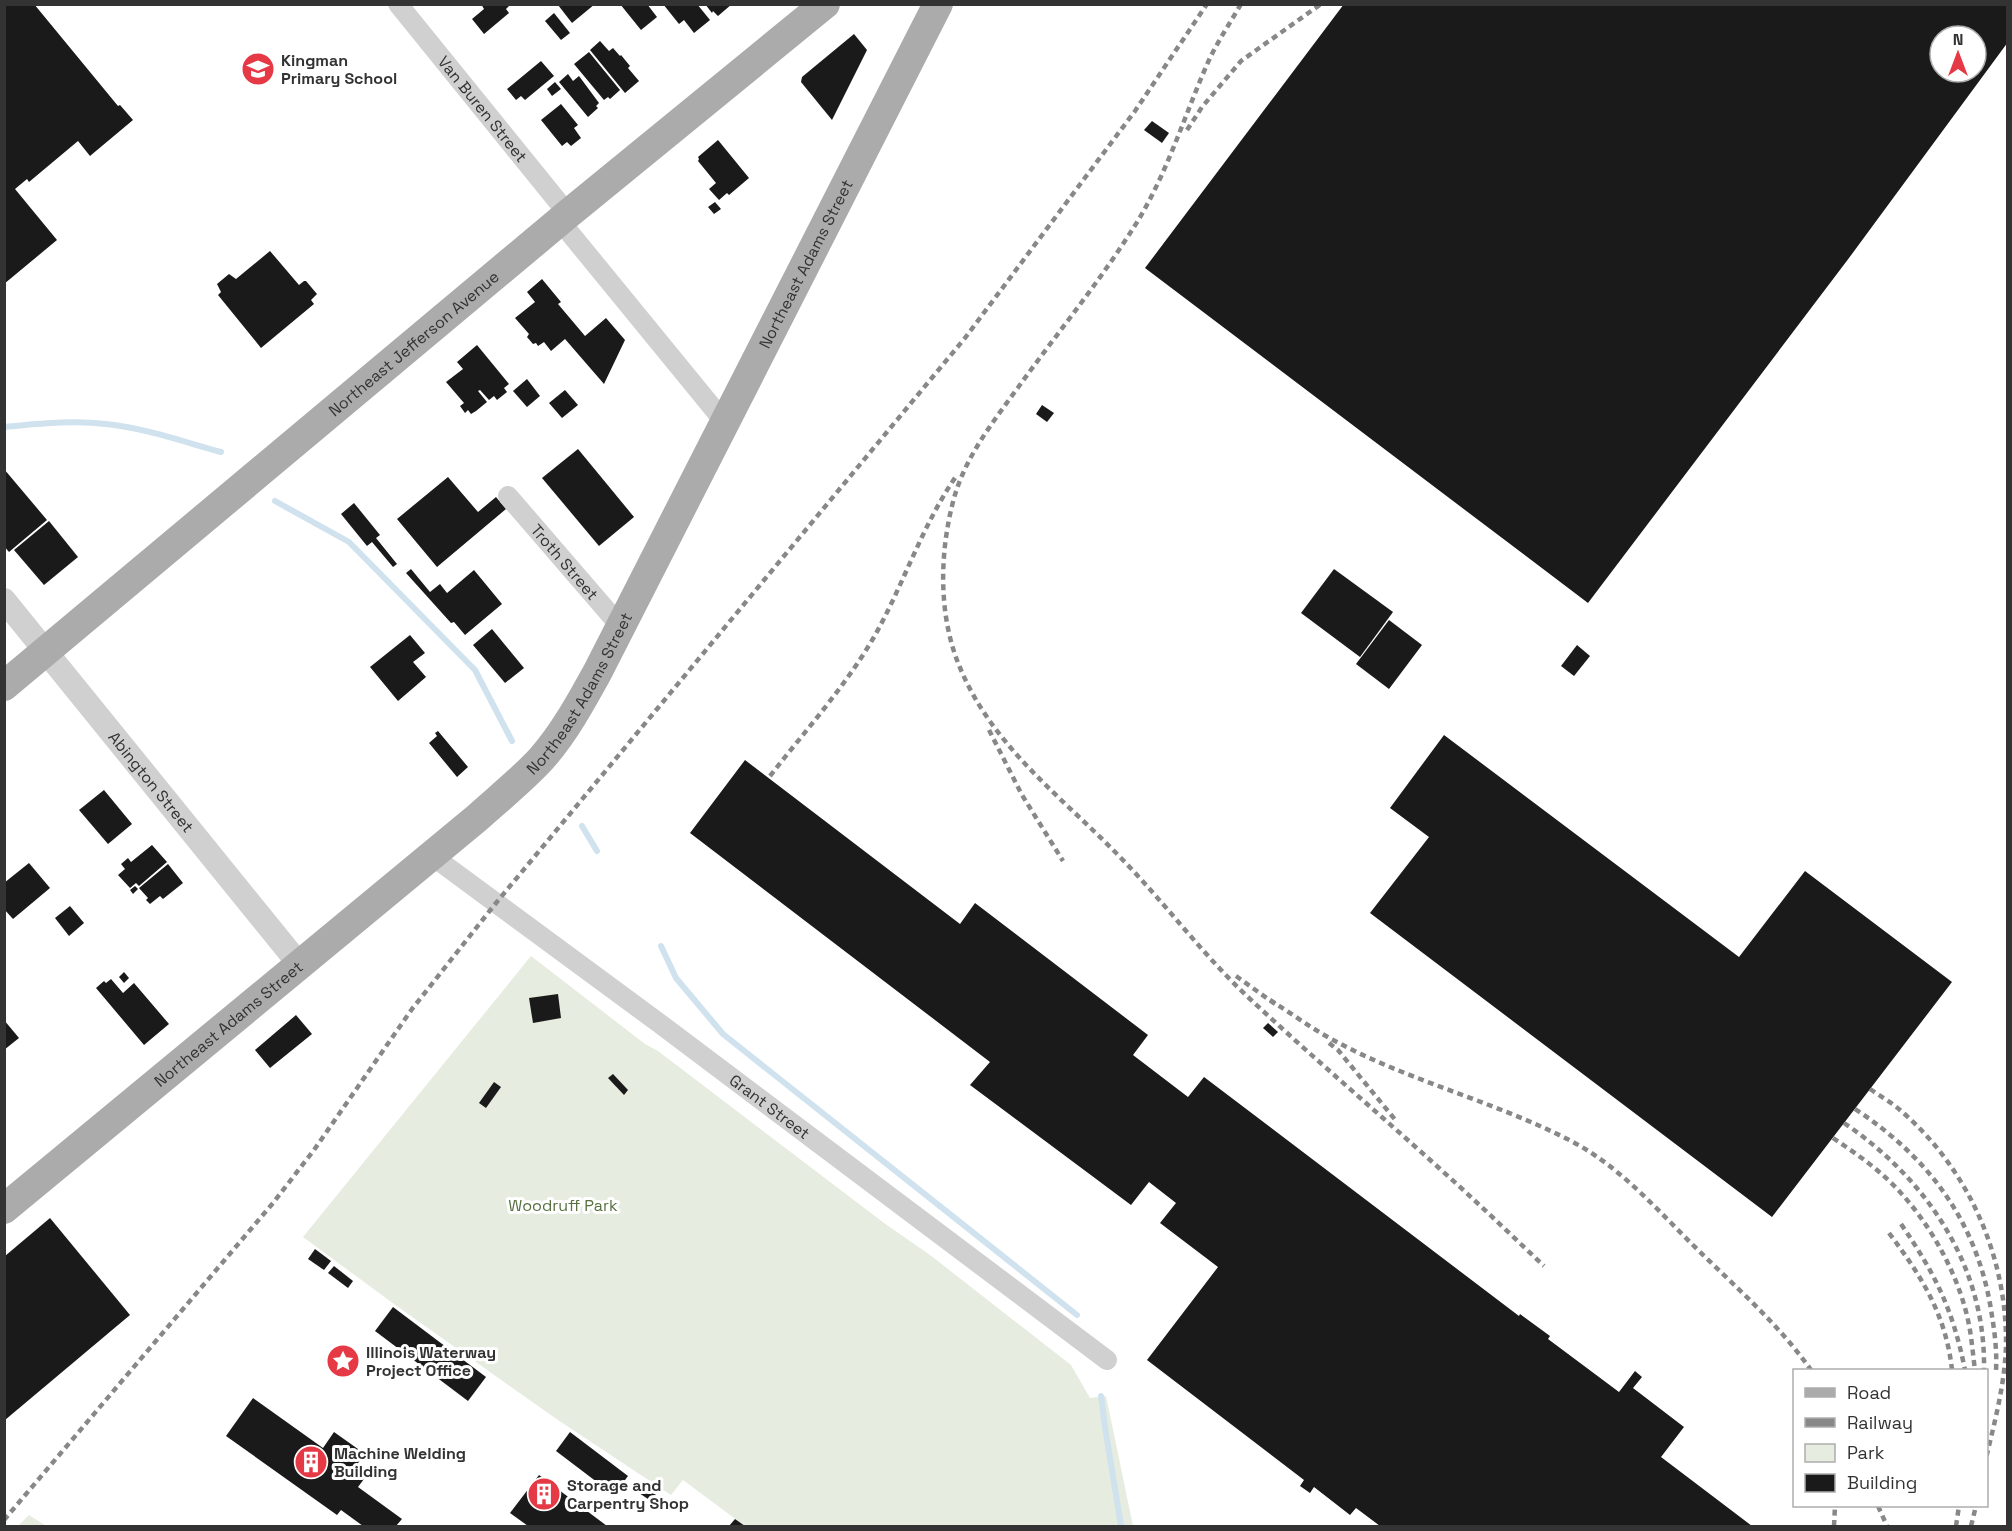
<svg xmlns="http://www.w3.org/2000/svg" width="2012" height="1531" viewBox="0 0 2012 1531" font-family="'Space Grotesk',sans-serif">
<style>
.green{fill:#e6ecdf}
.lines{fill:none;stroke-linecap:round;stroke-linejoin:round}
.stream{stroke:#cfe2ee;stroke-width:6}
.building{fill:#1a1a1a;fill-rule:evenodd}
.minor{stroke:#d0d0d0;stroke-width:20}
.tertiary{stroke:#d0d0d0;stroke-width:24}
.primary{stroke:#ababab;stroke-width:30}
.rail{stroke:#888;stroke-width:4.5;stroke-dasharray:6 4.5;stroke-linecap:butt}
.labels{text-anchor:middle;stroke-width:6;stroke-linejoin:round;paint-order:stroke}
.poi-label{font-size:16px;font-weight:bold;fill:#333;stroke:#fff;text-anchor:start}
.street-label{font-size:16px;fill:#333;stroke:#fff}
.park-label{font-size:16px;fill:#56703f;stroke:#fff}
</style>
<rect width="100%" height="100%" fill="#fff"/>
<g class="green">
<polygon points="531,956 645,1044 658,1051 884,1223 930,1255 1071,1365 1090,1398 1106,1396 1133,1526 745,1526 683,1480 671,1495 555,1418 394,1304 303,1237"/>
<polygon points="29,1515 46,1526 18,1526"/>
</g>
<g class="lines">
<g class="stream">
<path d="M4 427C38 424 72 420 106 424 145 428 184 442 221 452"/>
<polyline points="275,501 349,542 475,670 512,741"/>
<polyline points="582,826 597,851"/>
<polyline points="661,946 676,978 723,1034 1077,1315"/>
<polyline points="1101,1396 1105,1427 1121,1526"/>
</g>
</g>
<g class="building">
<polygon points="4,4 34,4 118,106 120,105 133,120 90,156 78,141 29,182 27,179 15,189 57,240 4,284"/>
<polygon points="481,4 511,4 506,9 509,13 484,34 472,19 484,9"/>
<polygon points="559,4 595,4 572,23 558,5"/>
<polygon points="620,4 647,4 657,17 641,30"/>
<polygon points="663,4 697,4 710,20 694,33 684,20 679,24"/>
<polygon points="705,4 732,4 718,16 713,11 712,13"/>
<path d="M1344 4H2008V42L1849 258 1588 603 1145 268ZM1940 36H1976V72H1940Z"/>
<polygon points="554,13 570,33 561,40 545,21"/>
<polygon points="854,34 867,50 832,120 801,82 802,77"/>
<polygon points="600,41 609,51 613,48 620,56 621,55 630,66 628,68 639,81 625,93 590,50"/>
<polygon points="589,52 620,90 610,99 608,97 604,100 574,64"/>
<polygon points="541,61 554,76 525,100 521,96 516,100 507,89"/>
<polygon points="568,74 573,81 579,76 599,103 596,106 598,108 588,117 559,82"/>
<polygon points="555,82 561,89 552,96 547,89"/>
<polygon points="561,104 578,125 574,128 581,138 571,146 567,142 562,146 541,120"/>
<polygon points="1152,121 1169,133 1162,143 1144,130"/>
<polygon points="718,140 749,178 729,195 727,193 719,200 709,189 716,183 698,161 699,159 698,157"/>
<polygon points="715,202 721,209 714,214 708,207"/>
<polygon points="270,251 299,285 304,281 306,281 317,294 311,300 314,304 261,348 218,295 221,292 217,284 229,274 236,279"/>
<polygon points="542,279 561,302 558,304 585,336 606,318 625,340 604,384 565,339 551,351 544,342 538,346 536,343 533,344 527,337 529,334 515,318 535,302 527,292"/>
<polygon points="477,345 509,384 504,388 507,392 497,400 494,396 489,400 480,390 478,391 487,402 476,411 471,414 468,410 465,413 460,406 464,403 446,382 463,369 457,362"/>
<polygon points="527,379 540,396 527,407 513,391"/>
<polygon points="565,390 578,405 562,418 549,403"/>
<polygon points="1042,405 1054,413 1047,422 1036,414"/>
<polygon points="578,449 634,517 599,546 542,478"/>
<polygon points="4,469 47,520 9,552 4,546"/>
<polygon points="448,477 478,512 496,497 506,509 437,567 397,519"/>
<polygon points="354,503 380,535 376,538 397,564 393,567 372,542 367,546 341,514"/>
<polygon points="49,521 78,557 44,585 14,550"/>
<polygon points="411,569 430,592 440,584 447,593 474,570 502,604 465,635 454,622 451,623 406,573"/>
<polygon points="1334,569 1393,612 1360,657 1301,613"/>
<polygon points="1389,620 1422,645 1389,689 1356,664"/>
<polygon points="492,629 524,668 505,683 473,645"/>
<polygon points="410,635 425,653 413,662 426,677 398,701 370,667"/>
<polygon points="1577,645 1590,656 1574,676 1561,666"/>
<polygon points="438,731 468,767 457,777 429,743 437,736 435,733"/>
<polygon points="1444,735 1739,957 1805,871 1952,982 1772,1217 1370,913 1429,837 1390,808"/>
<polygon points="745,760 960,924 975,903 1148,1035 1133,1055 1188,1097 1204,1077 1519,1316 1520,1314 1550,1336 1548,1339 1619,1392 1635,1371 1642,1377 1633,1388 1684,1427 1661,1457 1752,1526 1380,1526 1356,1508 1350,1515 1314,1487 1310,1493 1300,1486 1304,1480 1147,1360 1218,1267 1160,1223 1176,1203 1149,1182 1131,1205 970,1085 990,1062 690,833"/>
<polygon points="104,790 132,824 108,844 79,810"/>
<polygon points="152,845 167,862 139,886 136,883 130,888 118,875 125,869 121,864 128,858 131,862"/>
<polygon points="29,863 50,888 13,919 4,909 4,883"/>
<polygon points="168,864 183,883 163,899 160,896 150,904 146,900 148,898 139,888"/>
<polygon points="135,886 138,889 133,894 130,890"/>
<polygon points="70,906 84,923 69,936 55,918"/>
<polygon points="124,972 129,978 124,983 119,977"/>
<polygon points="111,979 123,993 134,983 169,1024 144,1045 96,988 104,981 106,983"/>
<polygon points="558,994 561,1018 533,1023 529,998"/>
<polygon points="296,1015 312,1034 270,1068 255,1050"/>
<polygon points="4,1020 19,1038 4,1050"/>
<polygon points="1268,1023 1278,1032 1273,1037 1263,1028"/>
<polygon points="613,1074 628,1090 624,1095 608,1078"/>
<polygon points="494,1082 501,1087 486,1108 479,1103"/>
<polygon points="50,1218 130,1315 5,1420 5,1256"/>
<polygon points="315,1249 331,1261 324,1270 308,1259"/>
<polygon points="334,1266 353,1281 348,1288 328,1273"/>
<polygon points="393,1307 486,1377 468,1401 375,1331"/>
<polygon points="253,1398 323,1448 334,1432 365,1454 352,1471 364,1479 358,1487 402,1519 396,1526 363,1526 341,1510 337,1515 226,1436"/>
<polygon points="570,1432 628,1476 614,1495 556,1451"/>
<polygon points="539,1475 607,1526 528,1526 510,1513"/>
<polygon points="643,1486 656,1495 651,1501 639,1493"/>
<polygon points="735,1519 745,1526 729,1526"/>
</g>
<g class="lines">
<g class="minor">
<path id="s1" d="M398 4 568 214"/>
<polyline points="560,221 726,424"/>
<path id="s2" d="M508 496 621 627"/>
<path id="s3" d="M431 855 659 1023 1107 1360"/>
</g>
<path class="tertiary" id="s4" d="M4 600 299 964"/>
<g class="primary">
<path id="s5" d="M4 686 568 214 825 4"/>
<path id="s6" d="M4 1209 477 818C499 798 522 780 542 758 564 733 581 702 597 673L938 4"/>
</g>
<g class="rail">
<path d="M1241 4C1230 23 1218 41 1209 60 1184 116 1167 175 1134 227 1100 281 1059 331 1022 382 994 421 963 458 952 506 939 559 939 620 961 670 994 748 1063 798 1120 857 1165 903 1202 954 1249 998 1311 1056 1376 1111 1439 1168 1475 1200 1509 1233 1544 1266"/>
<polyline points="1187,130 1202,107 1241,61 1321,4"/>
<polyline points="989,730 1022,795 1063,861"/>
<path d="M770 776C805 731 845 687 874 637 904 584 922 525 957 475"/>
<polyline points="1236,976 1275,1004"/>
<path d="M1270 1000C1291 1013 1312 1029 1335 1041 1411 1082 1497 1102 1573 1142 1622 1168 1660 1213 1699 1251 1738 1289 1780 1326 1811 1370"/>
<polyline points="1329,1043 1338,1050 1397,1122"/>
<path d="M1870 1089C1880 1096 1891 1102 1900 1110 1968 1168 2007 1256 2006 1345 2005 1383 1995 1421 1986 1458"/>
<path d="M1855 1109C1931 1159 1979 1225 1992 1316 1995 1334 1997 1353 1996 1371"/>
<path d="M1844 1123C1928 1180 1986 1267 1984 1370"/>
<path d="M1833 1138C1857 1154 1881 1171 1900 1192 1933 1228 1960 1278 1969 1325 1972 1340 1973 1356 1975 1370"/>
<path d="M1901 1224C1936 1275 1953 1310 1965 1370"/>
<path d="M1889 1233C1922 1277 1946 1315 1952 1370"/>
<polyline points="1878,1506 1887,1526"/>
<polyline points="4,1520 273,1203 314,1150 412,1009 496,903 965,338 1135,111 1207,4"/>
<polyline points="1834,1526 1835,1506"/>
<polyline points="1956,1526 1959,1506"/>
<polyline points="1971,1526 1976,1506"/>
</g>
</g>
<defs>
<g id="school-disc" transform="scale(1.725)"><circle r="9.5" fill="#e63946" stroke="#fff"/><path d="M0-5L7-2L0 1L-7-2ZM-4 1L0 2.5L4 1V4Q0 6-4 4Z" fill="#fff"/></g>
<g id="sight-disc" transform="scale(1.725)"><circle r="9.5" fill="#e63946" stroke="#fff"/><path d="M0-6L1.8-2.2L6-1.7L2.9 1.2L3.7 5.4L0 3.3L-3.7 5.4L-2.9 1.2L-6-1.7L-1.8-2.2Z" fill="#fff"/></g>
<g id="building-disc" transform="scale(1.725)"><circle r="9.5" fill="#e63946" stroke="#fff"/><path d="M-4-6H4V6H1V3H-1V6H-4ZM-2.5-4.3h1.7v1.8h-1.7ZM.8-4.3h1.7v1.8H.8ZM-2.5-1h1.7V.8h-1.7ZM.8-1h1.7V.8H.8Z" fill="#fff"/></g>
</defs>
<g fill-rule="evenodd">
<use href="#school-disc" x="258" y="69"/>
<use href="#sight-disc" x="343" y="1361"/>
<use href="#building-disc" x="311" y="1462"/>
<use href="#building-disc" x="544" y="1494"/>
</g>
<g class="labels">
<g class="poi-label">
<text x="281" y="66">Kingman<tspan x="281" dy="18">Primary School</tspan></text>
<text x="366" y="1358">Illinois Waterway<tspan x="366" dy="18">Project Office</tspan></text>
<text x="334" y="1459">Machine Welding<tspan x="334" dy="18">Building</tspan></text>
<text x="567" y="1491">Storage and<tspan x="567" dy="18">Carpentry Shop</tspan></text>
</g>
<g class="street-label">
<text dy="6" stroke="none"><textPath href="#s1" startOffset="135">Van Buren Street</textPath></text>
<text dy="6" stroke="none"><textPath href="#s6" startOffset="1263">Northeast Adams Street</textPath></text>
<text dy="6" stroke="none"><textPath href="#s5" startOffset="534">Northeast Jefferson Avenue</textPath></text>
<text dy="6" stroke="none"><textPath href="#s2" startOffset="87">Troth Street</textPath></text>
<text dy="6" stroke="none"><textPath href="#s6" startOffset="777">Northeast Adams Street</textPath></text>
<text dy="6" stroke="none"><textPath href="#s4" startOffset="234">Abington Street</textPath></text>
<text dy="6" stroke="none"><textPath href="#s6" startOffset="291">Northeast Adams Street</textPath></text>
<text dy="6" stroke="none"><textPath href="#s3" startOffset="422">Grant Street</textPath></text>
</g>
<g class="park-label">
<text x="563" y="1211">Woodruff Park</text>
</g>
</g>
<rect width="2012" height="1531" fill="none" stroke="#333333" stroke-width="12"/>
<rect x="1793" y="1369" width="195" height="138" fill="#ffffff" stroke="#adadad" stroke-width="1.5"/>
<rect x="1805" y="1388" width="30" height="9" fill="#ababab" stroke="#adadad" stroke-width="1.5"/>
<text x="1847" y="1399" font-size="18" fill="#333333">Road</text>
<rect x="1805" y="1418" width="30" height="9" fill="#888888" stroke="#adadad" stroke-width="1.5"/>
<text x="1847" y="1429" font-size="18" fill="#333333">Railway</text>
<rect x="1805" y="1444" width="30" height="18" fill="#e6ecdf" stroke="#adadad" stroke-width="1.5"/>
<text x="1847" y="1459" font-size="18" fill="#333333">Park</text>
<rect x="1805" y="1474" width="30" height="18" fill="#1a1a1a" stroke="#adadad" stroke-width="1.5"/>
<text x="1847" y="1489" font-size="18" fill="#333333">Building</text>
<g transform="translate(1958 54)"><circle r="28" fill="#ffffff" stroke="#adadad" stroke-width="1.5"/>
<path d="M0-4.5L10 22L0 15L-10 22Z" fill="#e63946"/>
<text y="-9" font-size="16" font-weight="bold" text-anchor="middle" fill="#333333">N</text>
</g>
</svg>
